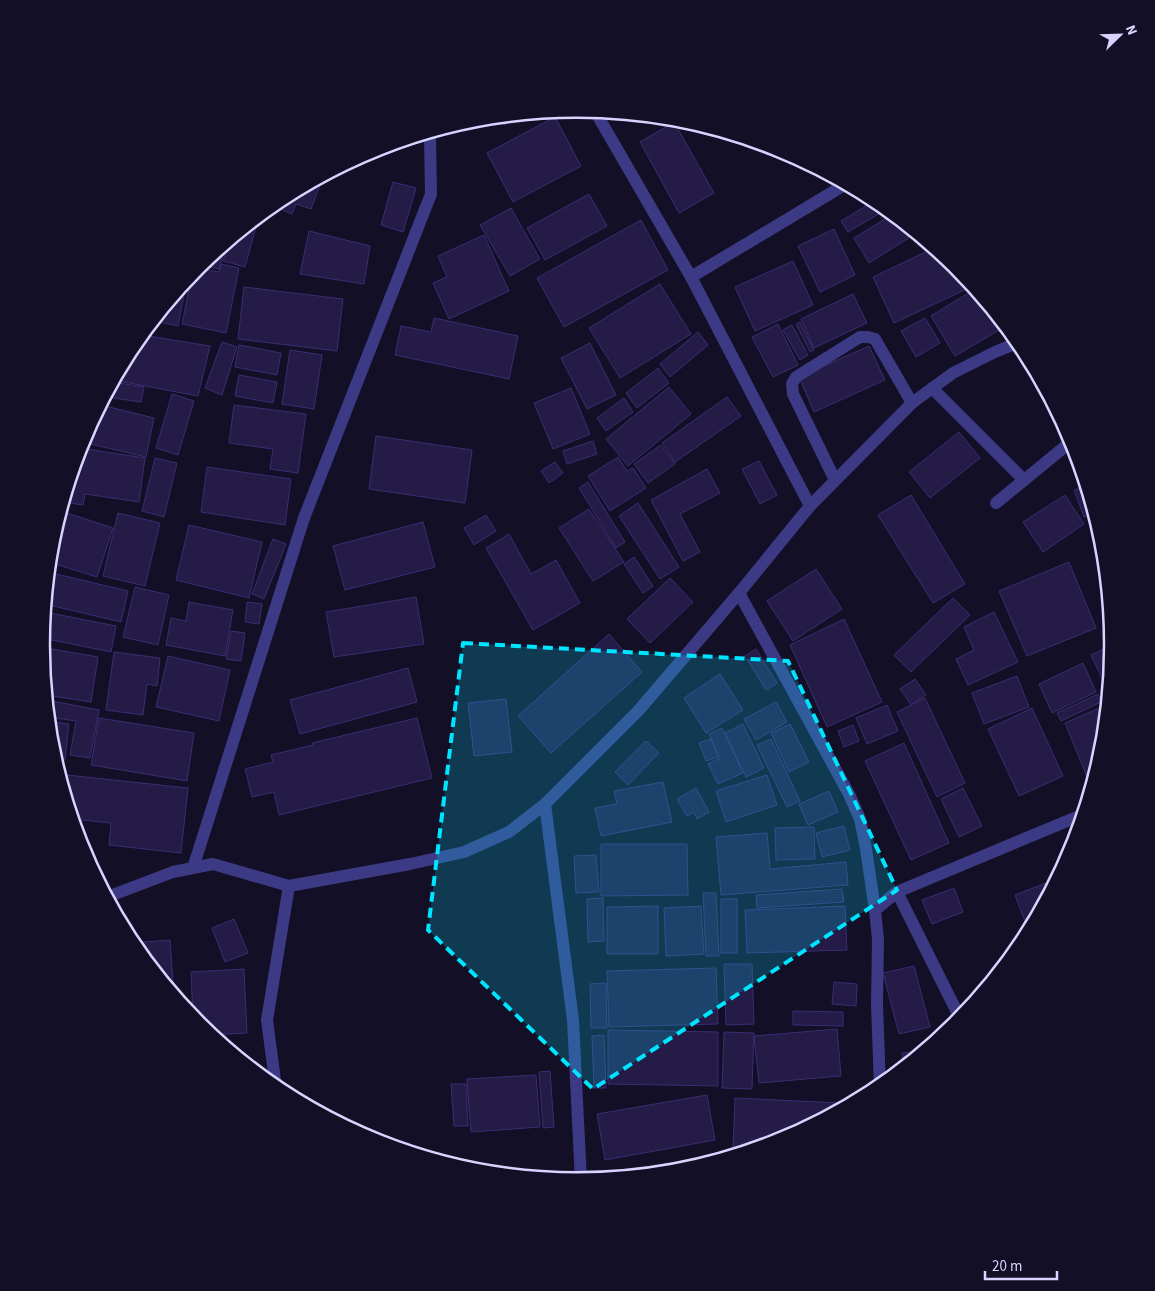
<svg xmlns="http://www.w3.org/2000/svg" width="1155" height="1291" viewBox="0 0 1155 1291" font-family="'Source Sans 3',sans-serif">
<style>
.building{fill:#241b47;stroke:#3b2d73}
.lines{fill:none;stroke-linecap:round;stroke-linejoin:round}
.minor{stroke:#3d3a85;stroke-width:12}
.marked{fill:#00e5ff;fill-opacity:0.2;stroke:#00e5ff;stroke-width:4;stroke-dasharray:10 6;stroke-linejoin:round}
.rim{fill:none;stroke:#d9d4ff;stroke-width:2.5}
</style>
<rect width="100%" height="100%" fill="#130f26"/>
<g class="building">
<polygon points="520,115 521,116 504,125 500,117"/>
<polygon points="555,117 581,166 513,202 487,153"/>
<polygon points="674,122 714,193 679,213 640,142"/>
<polygon points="386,146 385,155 367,153 373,150"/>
<polygon points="323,177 311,209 296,204 292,214 273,206 280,199"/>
<polygon points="393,182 416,188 403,232 381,225"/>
<polygon points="589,194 607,226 545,260 527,228"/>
<polygon points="876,200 887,209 848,232 841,221"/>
<polygon points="511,208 540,259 510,276 480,225"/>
<polygon points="893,214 909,238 869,263 854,238"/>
<polygon points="259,216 245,267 223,261 229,241"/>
<polygon points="641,220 668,270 564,327 537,278"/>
<polygon points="901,221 916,233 909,237"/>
<polygon points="834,229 855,275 820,292 798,246"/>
<polygon points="309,231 370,246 364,284 300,274"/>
<polygon points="484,235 509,291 449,319 433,283 447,277 438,256"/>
<polygon points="224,245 220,269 199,265"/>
<polygon points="934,248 957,267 973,286 894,323 873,277"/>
<polygon points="793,261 813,305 755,331 735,287"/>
<polygon points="221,264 239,268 226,333 182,324 192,274 197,268 219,272"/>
<polygon points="187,280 178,326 154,321"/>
<polygon points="660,284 691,334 620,378 589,328"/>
<polygon points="244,287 343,299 337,351 238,339"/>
<polygon points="975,289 1006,326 955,356 931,316"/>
<polygon points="853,294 867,323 814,348 801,319"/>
<polygon points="434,318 518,336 509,379 395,355 401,326 431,332"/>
<polygon points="925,318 940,343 916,357 901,331"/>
<polygon points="800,322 814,350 810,352 796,324"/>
<polygon points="778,324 798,365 773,377 752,337"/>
<polygon points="792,325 808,355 800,360 783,330"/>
<polygon points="698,332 708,345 670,377 660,364"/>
<polygon points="142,335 210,346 198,396 114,380 132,347"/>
<polygon points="222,342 237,347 222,395 205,388"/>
<polygon points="590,343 616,395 587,409 561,358"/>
<polygon points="239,345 281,353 277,375 235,367"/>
<polygon points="869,346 885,380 814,412 799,377"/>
<polygon points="290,350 322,355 314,409 282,404"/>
<polygon points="658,368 669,383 637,408 626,393"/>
<polygon points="239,375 277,382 273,403 235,396"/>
<polygon points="113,382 144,387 141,402 107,397 107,393"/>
<polygon points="669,387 691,414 628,466 606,439"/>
<polygon points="571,388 590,434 553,449 534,403"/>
<polygon points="172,394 194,401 178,455 156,448"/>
<polygon points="727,397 741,416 675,462 662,443"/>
<polygon points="624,398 633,412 606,431 597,418"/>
<polygon points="101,405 154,418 146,457 82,442"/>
<polygon points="234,405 306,414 298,473 270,469 273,449 229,443"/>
<polygon points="959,432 980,458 930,498 909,472"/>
<polygon points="376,436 472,450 465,503 369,489"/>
<polygon points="593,441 597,454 567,464 563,451"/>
<polygon points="661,445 675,464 648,483 634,464"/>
<polygon points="80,448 145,458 139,502 85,494 83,505 63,502"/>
<polygon points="618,457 627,471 633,468 646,488 610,511 588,476"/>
<polygon points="155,458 177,463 164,517 142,511"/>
<polygon points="759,461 777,495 760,504 742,469"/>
<polygon points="555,462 563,473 549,483 541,471"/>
<polygon points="207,467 291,479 285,525 201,512"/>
<polygon points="707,469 720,493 680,514 700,552 683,561 651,500"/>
<polygon points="588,482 625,542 616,548 579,488"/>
<polygon points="1087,486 1095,513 1084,517 1074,490"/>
<polygon points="911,495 965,584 933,603 878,515"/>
<polygon points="1065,495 1084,524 1043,552 1023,522"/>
<polygon points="638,503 679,567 660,579 619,516"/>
<polygon points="589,509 624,562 593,581 559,528"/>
<polygon points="61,511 113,528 97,577 49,562 52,541"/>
<polygon points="118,513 160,523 145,586 103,576"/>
<polygon points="486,515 496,531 474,545 464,528"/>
<polygon points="423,522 435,567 345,590 333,546"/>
<polygon points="189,525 262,542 249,598 176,580"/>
<polygon points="509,534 531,574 556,560 580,603 533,630 486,548"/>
<polygon points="273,539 286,544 264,599 252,594"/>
<polygon points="634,557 653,586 643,593 624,564"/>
<polygon points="1069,562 1096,628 1027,656 999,591"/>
<polygon points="816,569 842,609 793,641 767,601"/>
<polygon points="48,572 128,591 121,622 45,604"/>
<polygon points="670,578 693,602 650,643 627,619"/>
<polygon points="135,587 169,595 158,645 123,637"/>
<polygon points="416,597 424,644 334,657 326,612"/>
<polygon points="953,598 970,615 911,672 894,655"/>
<polygon points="189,602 233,610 225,656 166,645 171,618 186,621"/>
<polygon points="247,602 262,604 259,624 245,622"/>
<polygon points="45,612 116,626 111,652 42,638"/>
<polygon points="994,612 1018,662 968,685 956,659 974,650 964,627"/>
<polygon points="844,619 882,702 827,727 790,645"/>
<polygon points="231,631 245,633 241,661 226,659"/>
<polygon points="609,634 642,672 551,753 518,716"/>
<polygon points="1114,644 1114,646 1109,693 1091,655"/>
<polygon points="41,647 98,657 91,702 46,695"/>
<polygon points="756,649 777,683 766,690 745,656"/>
<polygon points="114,652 160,658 157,686 147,684 143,715 106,710"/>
<polygon points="168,656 230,670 219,721 156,707"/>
<polygon points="1083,663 1096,692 1052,713 1039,684"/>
<polygon points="408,668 417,702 300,734 290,700"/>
<polygon points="720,674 743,710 706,733 684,698"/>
<polygon points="1017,676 1029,707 984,724 972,693"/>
<polygon points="915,679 926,695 911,705 900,689"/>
<polygon points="1098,694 1101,702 1061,721 1057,713"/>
<polygon points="925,698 965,783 937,797 897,712"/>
<polygon points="506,699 512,752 474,756 468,703"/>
<polygon points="47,700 99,710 90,758 70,755 76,721 48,717"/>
<polygon points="776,702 787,722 756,740 744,719"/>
<polygon points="887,705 898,731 867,744 856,718"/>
<polygon points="1106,705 1108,708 1103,750 1096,774 1087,777 1065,723"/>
<polygon points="1032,708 1063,776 1019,796 988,729"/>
<polygon points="99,718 194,733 187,781 91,765"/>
<polygon points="417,718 432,778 279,815 274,792 252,797 245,769 273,762 271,755 313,745 312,743"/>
<polygon points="49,721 69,724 65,760 54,759 52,750"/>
<polygon points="743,724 764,768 746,777 725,733"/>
<polygon points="790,724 809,762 789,772 771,733"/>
<polygon points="853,725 859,741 844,747 838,731"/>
<polygon points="722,728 743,773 718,784 708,764 720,758 709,734"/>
<polygon points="711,739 718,757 706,761 699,743"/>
<polygon points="771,739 800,801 787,807 757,745"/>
<polygon points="646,741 659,753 628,785 615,772"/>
<polygon points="904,743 949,843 911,860 865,761"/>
<polygon points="67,775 188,788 181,853 109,845 111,823 72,819 65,795"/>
<polygon points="767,775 777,805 726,822 716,791"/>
<polygon points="663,782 672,822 601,836 595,808 617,804 614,791"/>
<polygon points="696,788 709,812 697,819 694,812 687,816 677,799"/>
<polygon points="963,788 982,826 959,837 941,799"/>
<polygon points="829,791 838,812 808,825 799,804"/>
<polygon points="844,826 850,850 822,857 816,833"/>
<polygon points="814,827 815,859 776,860 775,828"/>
<polygon points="767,833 770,869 846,862 848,885 721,895 716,837"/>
<polygon points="601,844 687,844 688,895 601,896"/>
<polygon points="596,855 599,892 576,893 574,856"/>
<polygon points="1046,883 1050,894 1029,932 1015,895"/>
<polygon points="954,888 963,912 932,924 922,900"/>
<polygon points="842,889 844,902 757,908 756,895"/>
<polygon points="703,893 716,893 719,956 706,956"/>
<polygon points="603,898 604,941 588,942 587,899"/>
<rect x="721" y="899" width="16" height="54"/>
<polygon points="658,906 658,954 607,954 607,907"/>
<polygon points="701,906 704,954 666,956 664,908"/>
<polygon points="845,906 847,950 747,953 745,910"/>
<polygon points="234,919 248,953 225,962 212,928"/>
<polygon points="170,940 174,995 131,943"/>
<polygon points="724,964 752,964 754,1024 726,1025"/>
<polygon points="914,966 930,1027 899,1034 883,973"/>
<polygon points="716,968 718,1024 609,1027 607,971"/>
<polygon points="244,969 247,1033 210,1035 198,1024 193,1018 191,972"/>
<polygon points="834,982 857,984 856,1006 832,1004"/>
<polygon points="606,983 607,1028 591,1028 590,984"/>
<polygon points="793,1011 843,1012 843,1026 793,1025"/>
<polygon points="837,1029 841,1076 759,1083 754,1036"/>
<polygon points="608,1030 718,1032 718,1086 608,1084"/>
<polygon points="724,1032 754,1033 752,1089 722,1088"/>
<polygon points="604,1035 606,1088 594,1088 592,1036"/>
<polygon points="926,1050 904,1068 902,1053"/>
<polygon points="550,1071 554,1127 543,1128 539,1072"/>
<polygon points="536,1075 540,1127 471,1132 467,1079"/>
<polygon points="451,1084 466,1084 468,1126 454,1126"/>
<polygon points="707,1095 715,1140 605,1160 597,1114"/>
<polygon points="735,1098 840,1103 840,1110 782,1141 753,1150 733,1149"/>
</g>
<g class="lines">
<g class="minor">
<polyline points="595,111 691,277 810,506"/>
<polyline points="691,277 846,184"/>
<polyline points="932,388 1024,480"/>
<polyline points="835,480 793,394 792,384 796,377 860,337 868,337 875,339 912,403"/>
<polyline points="996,503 1073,440"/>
<polyline points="739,593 849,794 860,819 866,849 875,910 897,892 958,1014 961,1019"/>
<polyline points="545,804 573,1020 581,1181"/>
<polyline points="193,868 304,518 431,194 430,136 428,133"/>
<polyline points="897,892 1084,814"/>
<polyline points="107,897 173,872 213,864 289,886 410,864 464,852 509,832 545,804 639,710 739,593 810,506 912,403 953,373 995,352 1019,342"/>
<polyline points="875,910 878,939 877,1005 880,1087"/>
<polyline points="276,1088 267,1020 289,886"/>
</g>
</g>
<path class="marked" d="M463 643 788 661 897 890 593 1089 428 930Z"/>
<path d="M0 0H1155V1291H0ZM50 645a527 527 0 1 1 1054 0a527 527 0 1 1-1054 0Z" fill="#130f26" fill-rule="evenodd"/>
<path class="rim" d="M50 645a527 527 0 1 1 1054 0a527 527 0 1 1-1054 0Z"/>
<g transform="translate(1120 35) rotate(67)" stroke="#130f26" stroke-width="4" paint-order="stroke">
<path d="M0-4L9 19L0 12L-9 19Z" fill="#d9d4ff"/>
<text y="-8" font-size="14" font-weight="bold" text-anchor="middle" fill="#d9d4ff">N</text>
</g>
<path d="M985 1271v8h72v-8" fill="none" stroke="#d9d4ff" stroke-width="2.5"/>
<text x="992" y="1271" font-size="15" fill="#d9d4ff" stroke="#130f26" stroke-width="4" paint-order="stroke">20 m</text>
</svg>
